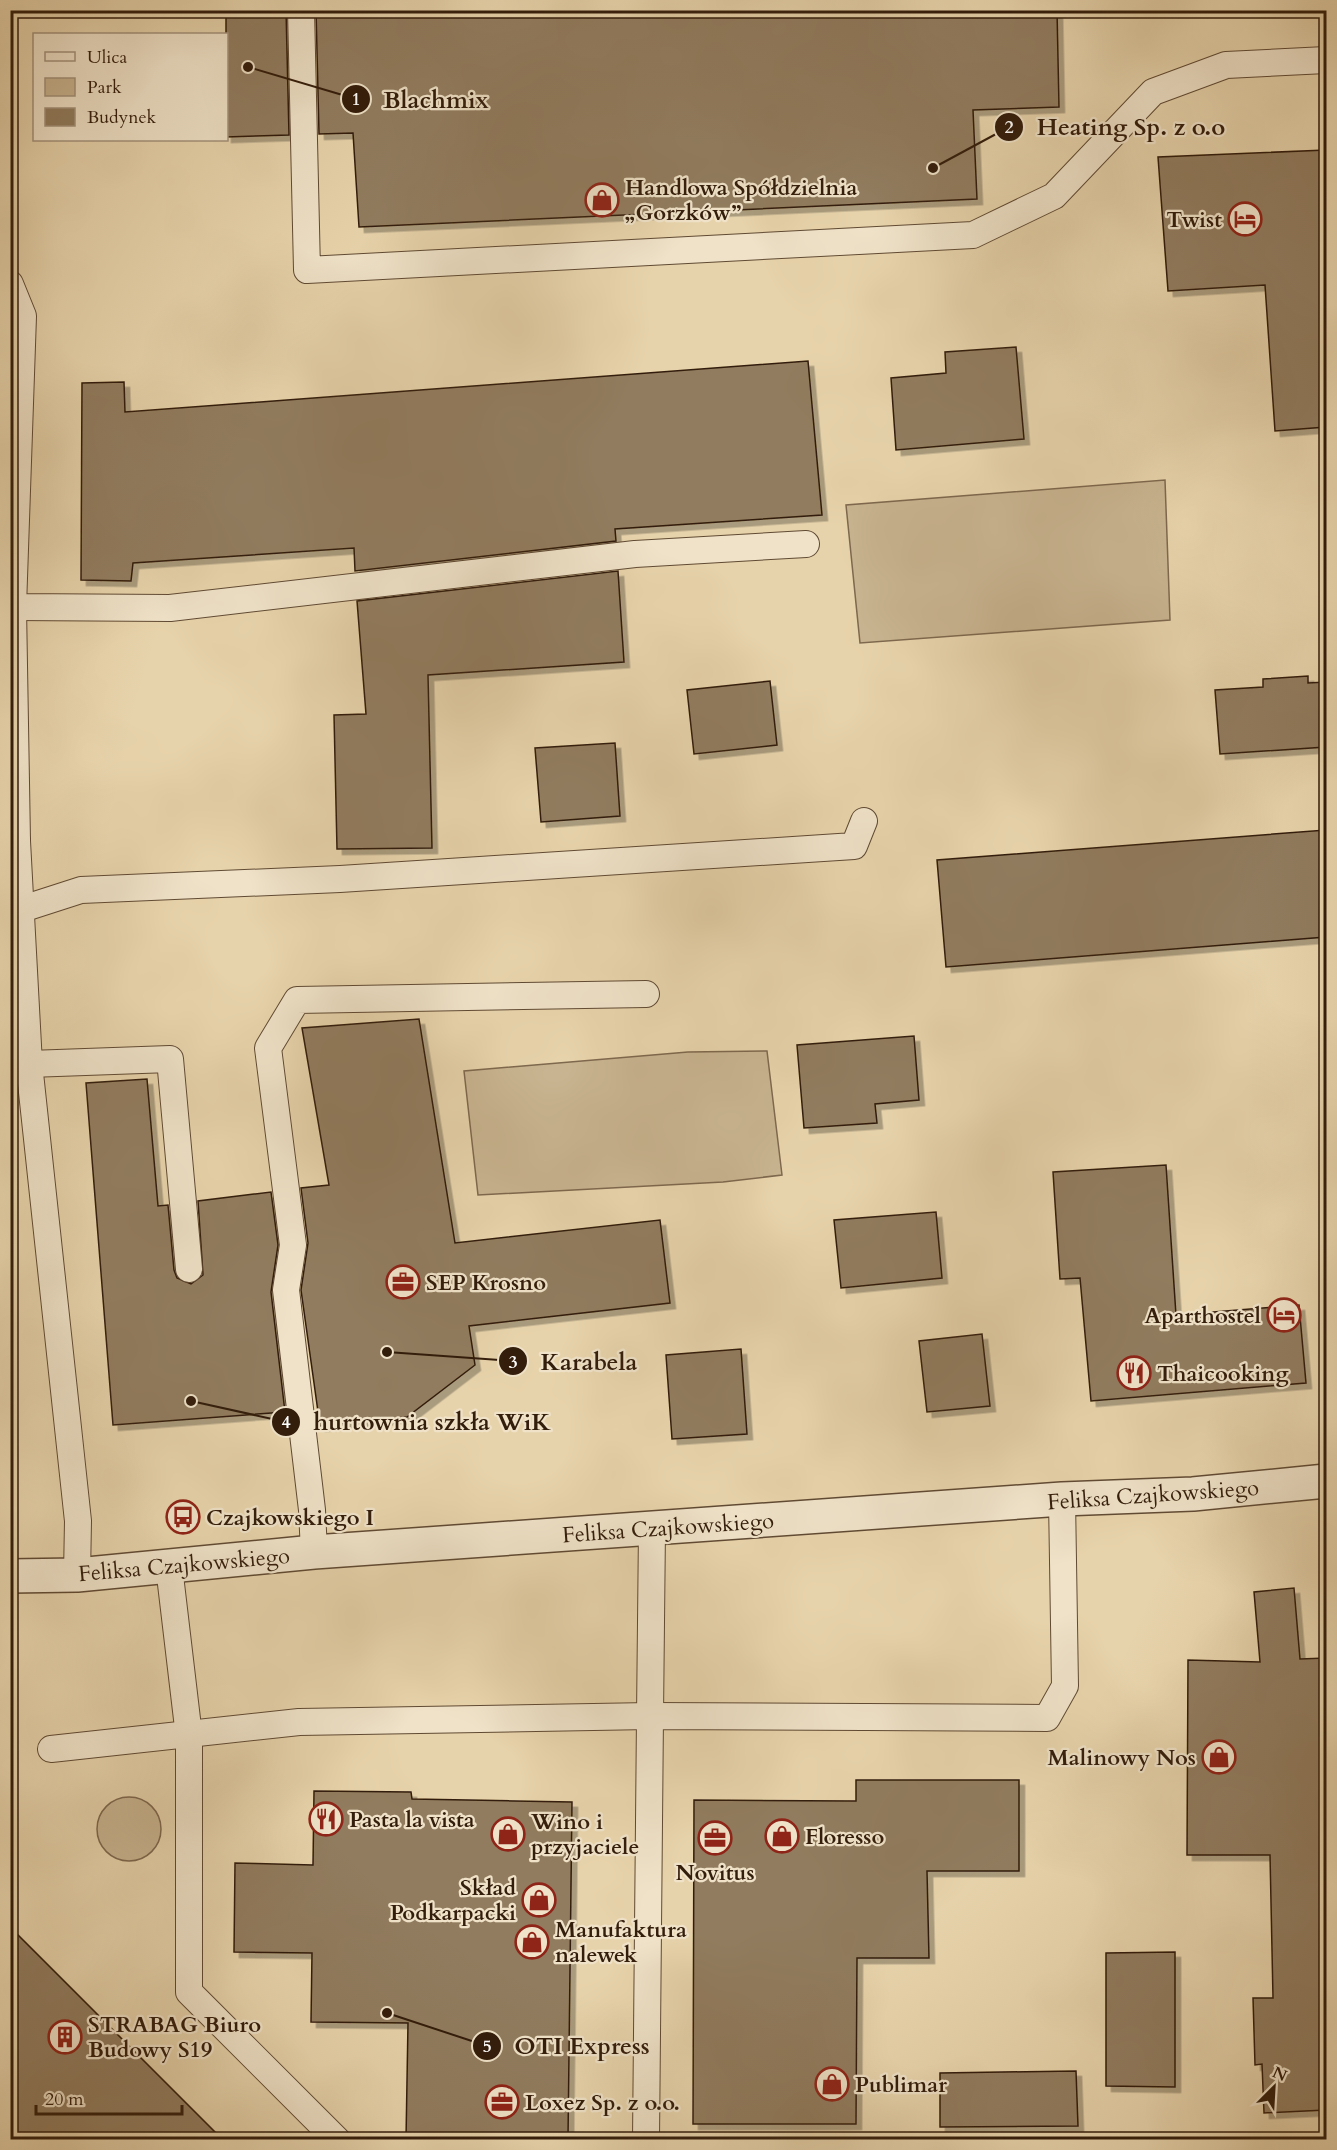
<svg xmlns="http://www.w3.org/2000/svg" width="1337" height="2150" viewBox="0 0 1337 2150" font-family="Cardo,serif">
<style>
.green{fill:#c8b490;stroke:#7e684e;stroke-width:1.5}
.building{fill:#917c5e;stroke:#331d0b;stroke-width:1.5;filter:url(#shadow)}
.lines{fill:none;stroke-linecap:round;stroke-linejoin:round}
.service-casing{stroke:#604a33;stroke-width:28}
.tertiary-casing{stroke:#604a33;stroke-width:36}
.service{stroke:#efe2c8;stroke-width:26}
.tertiary{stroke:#efe2c8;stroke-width:33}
.labels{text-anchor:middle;stroke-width:4.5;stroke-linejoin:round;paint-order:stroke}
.poi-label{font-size:22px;font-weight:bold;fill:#331d0b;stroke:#efe2c8;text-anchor:start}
.street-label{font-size:22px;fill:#331d0b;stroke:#efe2c8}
.leader{fill:none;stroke:#331d0b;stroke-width:2}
.callout-dot{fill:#331d0b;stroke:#efe2c8;stroke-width:2}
.mark-label{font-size:18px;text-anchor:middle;font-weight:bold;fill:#fff}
.callout-label{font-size:24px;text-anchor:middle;font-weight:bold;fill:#331d0b;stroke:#efe2c8;stroke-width:4.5;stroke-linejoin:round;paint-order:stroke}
</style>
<defs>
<filter id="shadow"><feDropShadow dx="5.5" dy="5.5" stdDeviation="0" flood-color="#0004"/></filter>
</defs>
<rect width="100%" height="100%" fill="#e7d3ab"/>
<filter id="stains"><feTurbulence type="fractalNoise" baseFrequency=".00333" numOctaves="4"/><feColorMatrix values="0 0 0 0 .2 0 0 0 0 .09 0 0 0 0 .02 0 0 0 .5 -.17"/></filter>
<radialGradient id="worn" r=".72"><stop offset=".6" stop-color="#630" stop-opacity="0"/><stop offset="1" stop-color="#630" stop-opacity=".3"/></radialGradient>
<g class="green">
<polygon points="1165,480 1170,620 860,643 846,505"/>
<polygon points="767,1051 782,1175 723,1182 478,1195 464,1071 688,1052"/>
<circle cx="129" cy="1829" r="32"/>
</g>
<g class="building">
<polygon points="226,10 286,10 289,135 226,137"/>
<polygon points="316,10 1057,10 1059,107 973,110 977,199 359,227 353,133 319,134"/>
<polygon points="1326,150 1326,427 1275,431 1265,285 1168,291 1158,157"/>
<polygon points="1016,347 1024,439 896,450 891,378 946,373 945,352"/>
<polygon points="808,361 822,515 615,529 616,541 355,571 354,548 133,563 131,581 81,580 82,383 124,382 125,412"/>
<polygon points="618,571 624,662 428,675 432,848 337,849 334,715 366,714 357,601"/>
<polygon points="1308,676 1308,683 1326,682 1326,747 1220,754 1215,690 1263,687 1263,679"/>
<polygon points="770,681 777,745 694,754 687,690"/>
<polygon points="615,743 620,816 541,822 535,748"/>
<polygon points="1326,830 1326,937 946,967 937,860"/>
<polygon points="419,1019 455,1243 660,1220 670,1303 469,1326 475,1365 407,1417 320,1426 301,1290 308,1243 301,1188 329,1185 302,1028"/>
<polygon points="914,1036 919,1100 875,1104 877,1123 804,1128 797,1045"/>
<polygon points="147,1079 158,1206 168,1205 174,1270 177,1278 191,1284 203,1275 198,1201 271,1192 278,1245 271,1292 285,1412 113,1425 86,1083"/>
<polygon points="1166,1165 1176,1315 1299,1305 1306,1383 1091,1401 1080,1278 1060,1279 1053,1172"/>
<polygon points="936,1212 942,1278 841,1288 834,1220"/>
<polygon points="982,1334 990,1406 927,1412 919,1341"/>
<polygon points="741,1349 747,1434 672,1439 666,1355"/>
<polygon points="1294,1588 1300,1659 1326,1658 1326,2110 1264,2113 1262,2064 1255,2065 1253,1998 1273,1998 1270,1855 1187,1855 1188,1660 1260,1662 1254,1592"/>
<polygon points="856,1780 1019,1780 1019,1871 927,1871 929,1958 857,1958 856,2124 693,2124 694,1800 856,1801"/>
<polygon points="314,1791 411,1792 412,1799 572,1802 568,2139 406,2139 408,2023 311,2022 312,1953 234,1952 235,1863 313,1865"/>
<polygon points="10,1927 222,2139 10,2139"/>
<polygon points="1175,1952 1175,2087 1106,2086 1106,1953"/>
<polygon points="1076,2071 1078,2126 940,2127 940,2073"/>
</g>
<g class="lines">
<g class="service-casing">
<g id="service">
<polyline points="301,10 307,270 973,235 1054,196 1153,92 1226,65 1326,60"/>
<polyline points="10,284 23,316 13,607 170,608 635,554 806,544"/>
<polyline points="13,607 17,841"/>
<polyline points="10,841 17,841 29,1064 78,1521 77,1575"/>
<polyline points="19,910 81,890 340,879 854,846 864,821"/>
<polyline points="29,1064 170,1059 189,1269"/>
<polyline points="314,1552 312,1510 286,1290 293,1245 268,1048 297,1000 646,994"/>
<polyline points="169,1567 189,1736 189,1992 337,2140"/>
<polyline points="51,1749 299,1722 650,1716 652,1528"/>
<polyline points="646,2140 650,1716 1047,1718 1065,1686 1062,1499"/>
</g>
</g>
<g class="tertiary-casing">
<polyline id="tertiary" points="10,1576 77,1575 314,1552 1062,1499 1193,1494 1326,1481"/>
</g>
<use href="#service" class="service"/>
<use href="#tertiary" class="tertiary"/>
</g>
<defs>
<g id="shop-ring" transform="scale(1.725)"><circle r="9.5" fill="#efe2c8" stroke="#8f2418" stroke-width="1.5"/><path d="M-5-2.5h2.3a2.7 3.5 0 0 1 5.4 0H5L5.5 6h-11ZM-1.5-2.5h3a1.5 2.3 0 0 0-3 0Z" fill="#8f2418"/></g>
<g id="hotel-ring" transform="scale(1.725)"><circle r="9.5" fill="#efe2c8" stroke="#8f2418" stroke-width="1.5"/><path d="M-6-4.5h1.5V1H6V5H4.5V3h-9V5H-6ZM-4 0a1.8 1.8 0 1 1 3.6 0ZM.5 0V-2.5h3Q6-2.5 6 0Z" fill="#8f2418"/></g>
<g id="office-ring" transform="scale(1.725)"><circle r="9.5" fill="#efe2c8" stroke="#8f2418" stroke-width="1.5"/><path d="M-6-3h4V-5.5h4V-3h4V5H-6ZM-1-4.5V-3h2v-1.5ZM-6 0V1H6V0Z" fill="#8f2418"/></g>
<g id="restaurant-ring" transform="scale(1.725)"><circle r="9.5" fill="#efe2c8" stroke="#8f2418" stroke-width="1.5"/><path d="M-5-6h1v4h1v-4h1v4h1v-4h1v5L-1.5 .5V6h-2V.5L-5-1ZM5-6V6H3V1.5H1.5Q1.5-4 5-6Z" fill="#8f2418"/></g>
<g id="bus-ring" transform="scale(1.725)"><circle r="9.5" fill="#efe2c8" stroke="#8f2418" stroke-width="1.5"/><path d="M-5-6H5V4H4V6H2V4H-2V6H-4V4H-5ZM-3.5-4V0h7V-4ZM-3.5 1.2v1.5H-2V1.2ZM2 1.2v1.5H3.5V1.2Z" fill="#8f2418"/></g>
<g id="building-ring" transform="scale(1.725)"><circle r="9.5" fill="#efe2c8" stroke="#8f2418" stroke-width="1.5"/><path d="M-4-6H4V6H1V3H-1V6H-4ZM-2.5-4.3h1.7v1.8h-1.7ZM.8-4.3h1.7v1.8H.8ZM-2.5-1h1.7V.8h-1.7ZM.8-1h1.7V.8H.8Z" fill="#8f2418"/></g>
</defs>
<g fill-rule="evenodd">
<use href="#shop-ring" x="602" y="200"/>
<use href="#hotel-ring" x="1245" y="219"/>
<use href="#office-ring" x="403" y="1282"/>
<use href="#hotel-ring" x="1284" y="1315"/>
<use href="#restaurant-ring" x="1134" y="1373"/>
<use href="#bus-ring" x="183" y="1517"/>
<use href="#shop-ring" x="1219" y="1757"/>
<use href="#restaurant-ring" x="326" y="1819"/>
<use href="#shop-ring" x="508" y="1834"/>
<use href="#shop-ring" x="782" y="1836"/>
<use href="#office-ring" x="715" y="1838"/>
<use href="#shop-ring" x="539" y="1900"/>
<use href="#shop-ring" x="532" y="1942"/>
<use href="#building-ring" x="65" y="2037"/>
<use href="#shop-ring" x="832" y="2084"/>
<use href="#office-ring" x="502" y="2102"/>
</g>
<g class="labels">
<g class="poi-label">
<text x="625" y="195">Handlowa Spółdzielnia<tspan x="625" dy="25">„Gorzków”</tspan></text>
<text x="1222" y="227" text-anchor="end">Twist</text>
<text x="426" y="1290">SEP Krosno</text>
<text x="1261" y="1323" text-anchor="end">Aparthostel</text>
<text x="1157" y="1381">Thaicooking</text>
<text x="206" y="1525">Czajkowskiego I</text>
<text x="1196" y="1765" text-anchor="end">Malinowy Nos</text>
<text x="349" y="1827">Pasta la vista</text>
<text x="531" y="1829">Wino i<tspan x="531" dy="25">przyjaciele</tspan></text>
<text x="805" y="1844">Floresso</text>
<text x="715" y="1880" text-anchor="middle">Novitus</text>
<text x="516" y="1895" text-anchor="end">Skład<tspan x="516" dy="25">Podkarpacki</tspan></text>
<text x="555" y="1937">Manufaktura<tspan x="555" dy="25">nalewek</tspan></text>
<text x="88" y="2032">STRABAG Biuro<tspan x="88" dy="25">Budowy S19</tspan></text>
<text x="855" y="2092">Publimar</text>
<text x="525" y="2110">Loxez Sp. z o.o.</text>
</g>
<g class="street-label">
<text transform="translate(1153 1494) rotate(-4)" y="8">Feliksa Czajkowskiego</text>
<text transform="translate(668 1527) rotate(-4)" y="8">Feliksa Czajkowskiego</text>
<text transform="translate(184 1564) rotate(-5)" y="8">Feliksa Czajkowskiego</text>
</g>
</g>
<path class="leader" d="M248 67L356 99M933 168L1009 127M387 1352L513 1361M191 1401L286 1422M387 2013L487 2046"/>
<g class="callout-dot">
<circle cx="248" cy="67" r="6"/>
<circle cx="933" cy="168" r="6"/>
<circle cx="387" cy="1352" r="6"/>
<circle cx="191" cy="1401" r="6"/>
<circle cx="387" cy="2013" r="6"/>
<circle cx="356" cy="99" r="15"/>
<circle cx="1009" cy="127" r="15"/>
<circle cx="513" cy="1361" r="15"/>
<circle cx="286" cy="1422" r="15"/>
<circle cx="487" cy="2046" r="15"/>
</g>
<g class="mark-label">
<text x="356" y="105">1</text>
<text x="1009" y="133">2</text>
<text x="513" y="1368">3</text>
<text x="286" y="1428">4</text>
<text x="487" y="2052">5</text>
</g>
<g class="callout-label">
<text x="436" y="108">Blachmix</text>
<text x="1131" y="135">Heating Sp. z o.o</text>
<text x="589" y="1370">Karabela</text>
<text x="432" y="1430">hurtownia szkła WiK</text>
<text x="582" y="2054">OTI Express</text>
</g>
<rect width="1337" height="2150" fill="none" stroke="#e7d3ab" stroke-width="36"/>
<rect x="12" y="12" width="1313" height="2126" fill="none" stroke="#331d0b" stroke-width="3"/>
<rect x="18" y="18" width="1301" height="2114" fill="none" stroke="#331d0b" stroke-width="1.5"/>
<rect x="33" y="33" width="195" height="108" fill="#efe2c8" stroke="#a4937c" stroke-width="1.5"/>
<rect x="45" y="52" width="30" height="9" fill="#efe2c8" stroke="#a4937c" stroke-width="1.5"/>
<text x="87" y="63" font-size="18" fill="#331d0b">Ulica</text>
<rect x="45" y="78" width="30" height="18" fill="#c8b490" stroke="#a4937c" stroke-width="1.5"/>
<text x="87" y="93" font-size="18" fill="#331d0b">Park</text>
<rect x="45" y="108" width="30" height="18" fill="#917c5e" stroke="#a4937c" stroke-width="1.5"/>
<text x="87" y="123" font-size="18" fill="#331d0b">Budynek</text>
<g transform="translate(1274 2087) rotate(24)" stroke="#efe2c8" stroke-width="4.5" paint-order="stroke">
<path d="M0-4.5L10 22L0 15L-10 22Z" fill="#331d0b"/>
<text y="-9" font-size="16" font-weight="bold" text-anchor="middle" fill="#331d0b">N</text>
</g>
<path d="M36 2105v9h146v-9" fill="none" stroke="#331d0b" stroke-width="3"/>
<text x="45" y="2105" font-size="18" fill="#331d0b" stroke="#efe2c8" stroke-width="4.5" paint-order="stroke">20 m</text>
<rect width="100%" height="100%" filter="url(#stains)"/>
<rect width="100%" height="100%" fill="url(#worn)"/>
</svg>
